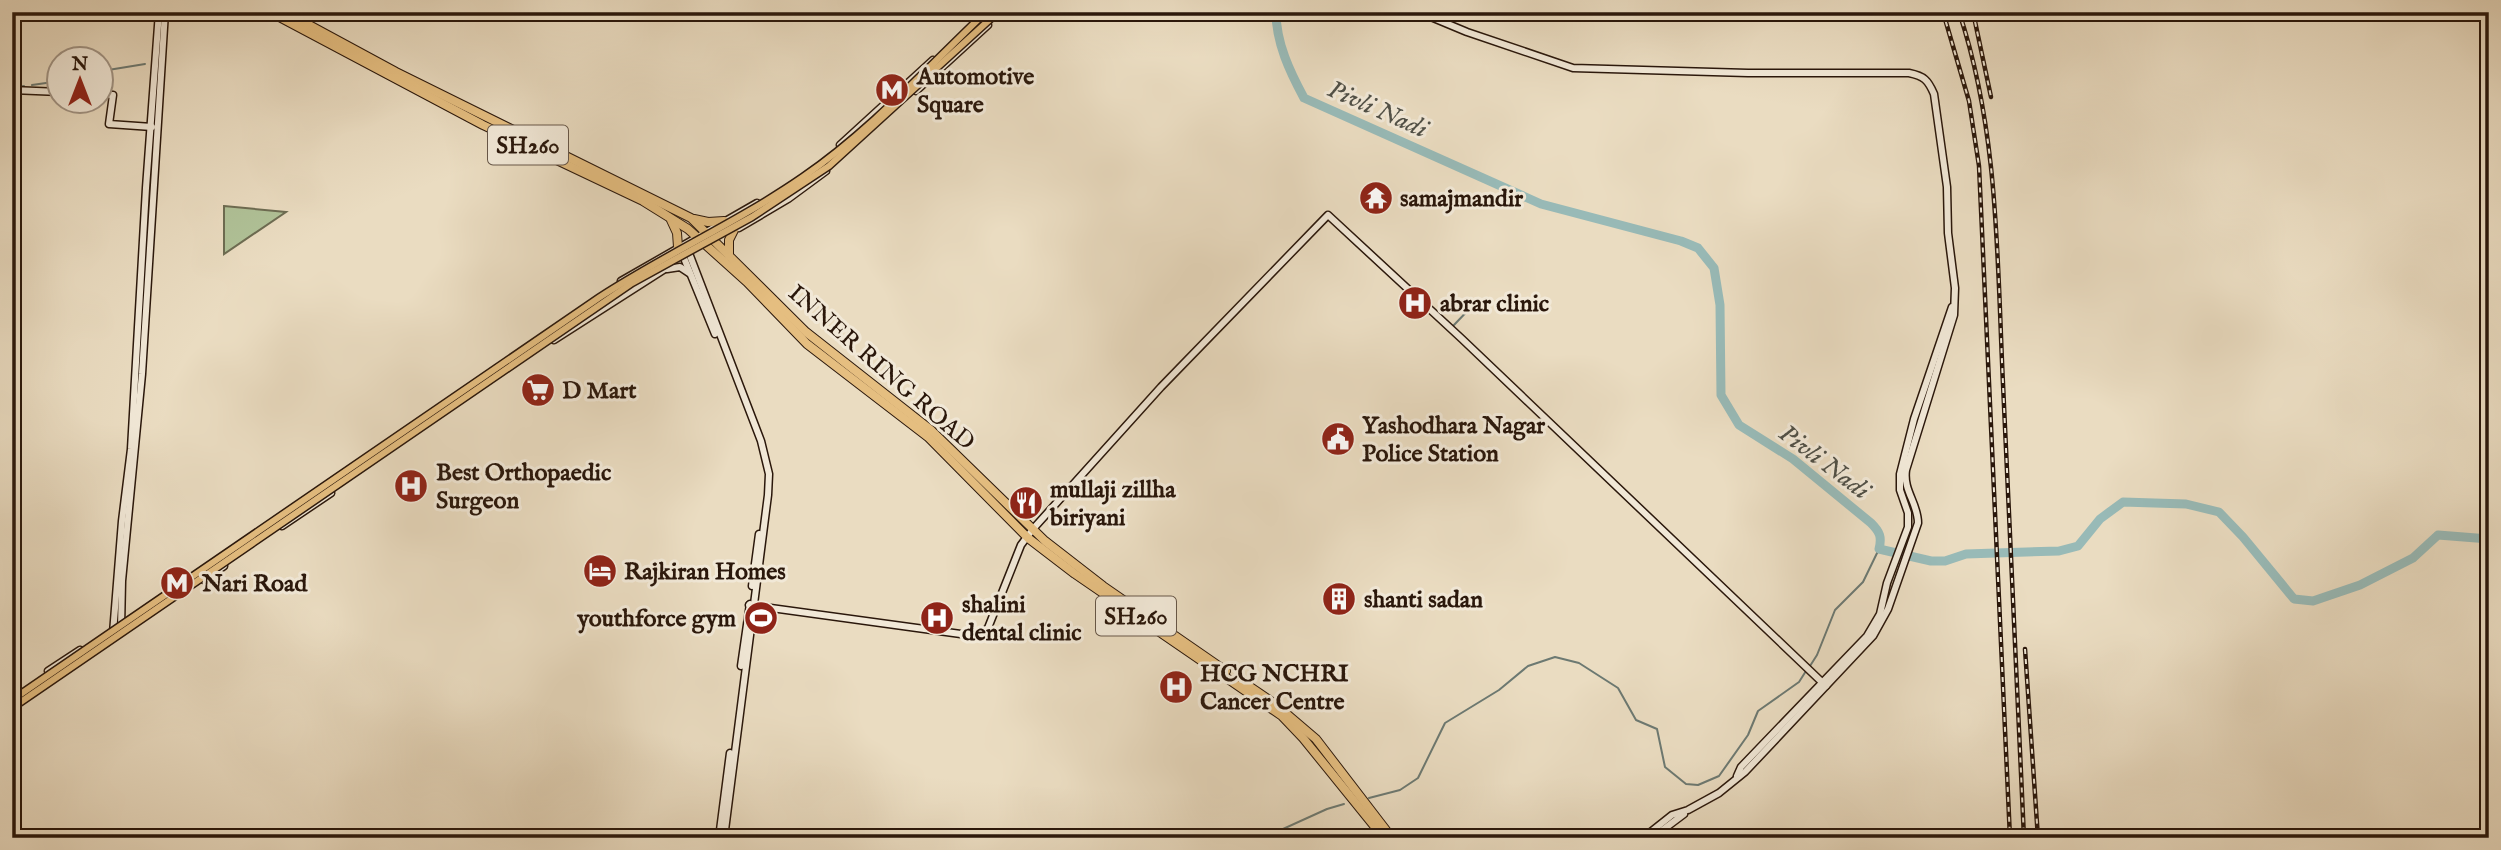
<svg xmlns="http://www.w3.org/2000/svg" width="2501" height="850" viewBox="0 0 2501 850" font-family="'IM FELL English',serif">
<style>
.green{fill:#b0c298;stroke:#6d6c52;stroke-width:2}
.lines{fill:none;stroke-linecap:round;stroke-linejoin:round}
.stream{stroke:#6c7972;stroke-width:2}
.river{stroke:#98bab7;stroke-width:9}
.secondary-casing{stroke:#2a170b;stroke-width:9}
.highway-casing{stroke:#2a170b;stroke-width:10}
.secondary{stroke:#f1e8d7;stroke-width:6}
.highway{stroke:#e5be80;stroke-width:8}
.rail-casing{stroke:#2a170b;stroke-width:4.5}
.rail{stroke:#f1e8d7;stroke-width:2;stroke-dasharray:5;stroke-linecap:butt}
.primary-bridge-casing{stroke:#2a170b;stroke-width:9;stroke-linecap:butt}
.primary-bridge{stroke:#e5be80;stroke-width:6}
.labels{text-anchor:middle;stroke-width:6;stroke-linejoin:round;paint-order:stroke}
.shield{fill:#f1e8d7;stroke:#665648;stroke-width:2}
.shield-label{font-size:23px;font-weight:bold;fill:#2a170b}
.poi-label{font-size:24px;font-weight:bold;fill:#2a170b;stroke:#f1e8d7;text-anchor:start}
.street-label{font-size:24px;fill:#2a170b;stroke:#f1e8d7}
.water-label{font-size:26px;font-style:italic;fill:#505047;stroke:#f1e8d7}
</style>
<rect width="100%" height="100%" fill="#eadcc1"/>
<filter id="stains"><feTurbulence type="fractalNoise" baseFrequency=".00286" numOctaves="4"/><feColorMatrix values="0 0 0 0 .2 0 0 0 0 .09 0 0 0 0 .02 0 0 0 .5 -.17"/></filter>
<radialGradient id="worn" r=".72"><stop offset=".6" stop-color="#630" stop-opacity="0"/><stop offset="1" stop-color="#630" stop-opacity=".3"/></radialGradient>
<polygon class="green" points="224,206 286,212 224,254"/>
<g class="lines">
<g class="stream">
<polyline points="102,71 145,64"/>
<polyline points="32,85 60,81"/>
<polyline points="17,87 24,86"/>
<polyline points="1453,326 1477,301"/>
<polyline points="1810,666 1817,655 1835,610 1863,582 1879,549"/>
<polyline points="1369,798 1400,790 1418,778 1445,723 1499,690 1528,666 1555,657 1579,663 1618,688 1636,720 1657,729 1665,767 1686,784 1698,785 1719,776 1748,735 1758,711 1799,682 1806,671"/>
<polyline points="1263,838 1327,809 1344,804"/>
</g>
<path class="river" d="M1276 12C1276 43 1290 72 1304 98L1541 204 1681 241 1698 248 1714 268 1720 305 1721 395 1739 425 1793 459 1871 523C1880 532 1882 537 1879 549L1931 561H1945L1966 554 2059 551 2078 546 2100 519 2123 502 2186 504 2219 512 2243 537 2294 599 2313 601 2360 585 2413 558 2438 535 2489 539"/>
<g class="secondary-casing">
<g id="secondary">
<path d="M1419 12 1467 32 1573 68 1748 73H1909C1924 76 1928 80 1934 94L1947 187 1948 233 1955 288 1954 315 1906 470C1903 491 1918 503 1918 523L1888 609 1873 636 1745 772 1719 793 1688 810 1672 815 1643 838"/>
<polyline points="12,90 60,92"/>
<polyline points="916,91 988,25"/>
<polyline points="102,94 113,95 109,124 152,127"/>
<polyline points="840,145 933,60"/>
<polyline points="739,228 788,199 826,171"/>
<polyline points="687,248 761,441 769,474 768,495 724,838"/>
<polyline points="682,253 715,334"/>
<polyline points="667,269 680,267 689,273"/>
<polyline points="621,281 757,203"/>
<polyline points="554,340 668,267"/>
<polyline points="282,526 331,493"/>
<polyline points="204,580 224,566"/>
<polyline points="752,586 759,534"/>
<polyline points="749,605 968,635 980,634 988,628 1021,545 1033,529 1161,387 1328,215 1462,339 1826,686"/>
<polyline points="121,628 122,581 142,374 165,12"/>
<polyline points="113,633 122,521 131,449 146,188 159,12"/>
<polyline points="741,666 750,604"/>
<polyline points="48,671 80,650"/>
<polyline points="1737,776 1741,767 1867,636 1880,614 1887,583 1908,527 1908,513 1900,490 1900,474 1914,419 1952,307"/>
<polyline points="719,838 730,753"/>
<polyline points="1652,838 1684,814"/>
</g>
</g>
<g class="highway-casing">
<g id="highway">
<polyline points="270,12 483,125 643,201 688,229 747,282 807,344 928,437 1028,538 1075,574 1282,716 1303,738 1384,838"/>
<polyline points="285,12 396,72 691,218 806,332 932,431 1045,541 1103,586 1226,671"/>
<polyline points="694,219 708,222 724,221"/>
<polyline points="671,220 677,233 678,247"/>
<polyline points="729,256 729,240 734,230"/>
<polyline points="1243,682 1275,704 1316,739 1392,838"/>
</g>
</g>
<use href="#secondary" class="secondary"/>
<use href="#highway" class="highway"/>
<g class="rail-casing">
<g id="rail">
<polyline points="1943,12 1969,101 1979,166 2010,838"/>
<path d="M1959 12C1999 132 1997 259 2003 384 2010 535 2017 686 2024 838"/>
<polyline points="1973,12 1991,97"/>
<polyline points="2025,649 2038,838"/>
<path d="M12 705 615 291C668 258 726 233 779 199 828 168 869 128 911 89"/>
</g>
</g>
<use href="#rail" class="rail"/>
<g class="primary-bridge-casing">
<g id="primary-bridge">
<path d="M12 700 600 297C666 254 738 222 803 177 870 131 927 68 986 12"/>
<polyline points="12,708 632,283 752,217 829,166 998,12"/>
</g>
</g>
<use href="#primary-bridge" class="primary-bridge"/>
</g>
<defs>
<g id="metro-disc" transform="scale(1.75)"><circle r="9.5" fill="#8f2418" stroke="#f1e8d7"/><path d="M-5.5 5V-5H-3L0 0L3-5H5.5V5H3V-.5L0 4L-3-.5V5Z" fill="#fff"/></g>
<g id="temple-disc" transform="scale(1.75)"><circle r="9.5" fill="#8f2418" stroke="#f1e8d7"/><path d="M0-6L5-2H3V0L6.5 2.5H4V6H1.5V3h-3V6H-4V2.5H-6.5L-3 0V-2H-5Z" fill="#fff"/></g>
<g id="hospital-disc" transform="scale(1.75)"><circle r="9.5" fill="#8f2418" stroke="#f1e8d7"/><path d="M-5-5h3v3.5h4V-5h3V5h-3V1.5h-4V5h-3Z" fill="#fff"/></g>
<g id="supermarket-disc" transform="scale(1.75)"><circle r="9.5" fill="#8f2418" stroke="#f1e8d7"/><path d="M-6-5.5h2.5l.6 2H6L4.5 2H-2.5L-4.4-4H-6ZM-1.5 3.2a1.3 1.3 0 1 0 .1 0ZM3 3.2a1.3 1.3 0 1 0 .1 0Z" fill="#fff"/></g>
<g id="civic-disc" transform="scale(1.75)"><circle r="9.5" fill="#8f2418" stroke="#f1e8d7"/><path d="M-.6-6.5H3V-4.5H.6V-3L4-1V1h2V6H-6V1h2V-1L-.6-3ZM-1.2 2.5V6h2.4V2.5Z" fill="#fff"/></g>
<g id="restaurant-disc" transform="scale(1.75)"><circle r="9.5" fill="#8f2418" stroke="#f1e8d7"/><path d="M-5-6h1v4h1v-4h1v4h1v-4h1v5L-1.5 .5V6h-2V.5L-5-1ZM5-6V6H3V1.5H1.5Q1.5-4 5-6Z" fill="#fff"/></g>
<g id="hotel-disc" transform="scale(1.75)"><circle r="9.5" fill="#8f2418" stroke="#f1e8d7"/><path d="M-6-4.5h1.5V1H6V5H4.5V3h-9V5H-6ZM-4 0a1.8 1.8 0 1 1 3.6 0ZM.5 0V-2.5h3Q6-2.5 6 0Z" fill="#fff"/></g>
<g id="building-disc" transform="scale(1.75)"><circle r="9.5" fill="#8f2418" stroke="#f1e8d7"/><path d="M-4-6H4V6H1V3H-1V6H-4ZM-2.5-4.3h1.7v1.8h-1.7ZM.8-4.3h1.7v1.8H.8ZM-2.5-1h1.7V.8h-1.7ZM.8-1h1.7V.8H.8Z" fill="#fff"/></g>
<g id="stadium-disc" transform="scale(1.75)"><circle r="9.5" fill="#8f2418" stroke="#f1e8d7"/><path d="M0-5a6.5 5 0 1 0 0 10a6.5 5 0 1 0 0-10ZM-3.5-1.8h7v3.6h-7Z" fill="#fff"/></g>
</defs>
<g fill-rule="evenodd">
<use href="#metro-disc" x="892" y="90"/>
<use href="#temple-disc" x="1376" y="198"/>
<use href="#hospital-disc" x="1415" y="303"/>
<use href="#supermarket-disc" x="538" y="390"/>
<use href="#civic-disc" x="1338" y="439"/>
<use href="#hospital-disc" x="411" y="486"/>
<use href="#restaurant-disc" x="1026" y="503"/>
<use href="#hotel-disc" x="600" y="571"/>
<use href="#metro-disc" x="177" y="583"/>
<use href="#building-disc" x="1339" y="599"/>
<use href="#stadium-disc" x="761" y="618"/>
<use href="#hospital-disc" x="937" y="618"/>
<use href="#hospital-disc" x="1176" y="687"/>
</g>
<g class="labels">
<g class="shield">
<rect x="488" y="125.5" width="80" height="39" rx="5"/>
<rect x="1096" y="596.5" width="80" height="39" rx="5"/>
</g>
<g class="shield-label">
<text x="528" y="153">SH260</text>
<text x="1136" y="624">SH260</text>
</g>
<g class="poi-label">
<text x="917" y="84">Automotive<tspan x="917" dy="28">Square</tspan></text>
<text x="1400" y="206">samajmandir</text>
<text x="1440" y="311">abrar clinic</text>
<text x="562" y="398">D Mart</text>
<text x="1362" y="433">Yashodhara Nagar<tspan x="1362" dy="28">Police Station</tspan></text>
<text x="436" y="480">Best Orthopaedic<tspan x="436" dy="28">Surgeon</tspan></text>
<text x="1050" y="497">mullaji zillha<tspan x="1050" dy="28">biriyani</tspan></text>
<text x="624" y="579">Rajkiran Homes</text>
<text x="202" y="591">Nari Road</text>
<text x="1364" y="607">shanti sadan</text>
<text x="962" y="612">shalini<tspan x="962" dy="28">dental clinic</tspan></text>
<text x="736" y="626" text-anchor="end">youthforce gym</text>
<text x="1200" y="681">HCG NCHRI<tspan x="1200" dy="28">Cancer Centre</tspan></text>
</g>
<g class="street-label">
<text transform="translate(882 367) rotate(41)" y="8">INNER RING ROAD</text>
</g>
<g class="water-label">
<text transform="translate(1378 108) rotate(24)" y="9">Pivli Nadi</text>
<text transform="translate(1825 461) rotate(37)" y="9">Pivli Nadi</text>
</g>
</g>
<rect width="2501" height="850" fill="none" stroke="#eadcc1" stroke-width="42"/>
<rect x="14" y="14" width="2473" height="822" fill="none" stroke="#2a170b" stroke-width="3.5"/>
<rect x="21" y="21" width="2459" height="808" fill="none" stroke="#2a170b" stroke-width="2"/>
<g transform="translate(80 80)"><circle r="33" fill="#f1e8d7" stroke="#a19485" stroke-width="2"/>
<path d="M0-5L12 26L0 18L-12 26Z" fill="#8f2418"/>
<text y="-10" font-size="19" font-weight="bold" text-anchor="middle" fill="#2a170b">N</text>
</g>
<rect width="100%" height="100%" filter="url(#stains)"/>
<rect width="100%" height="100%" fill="url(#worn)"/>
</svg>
